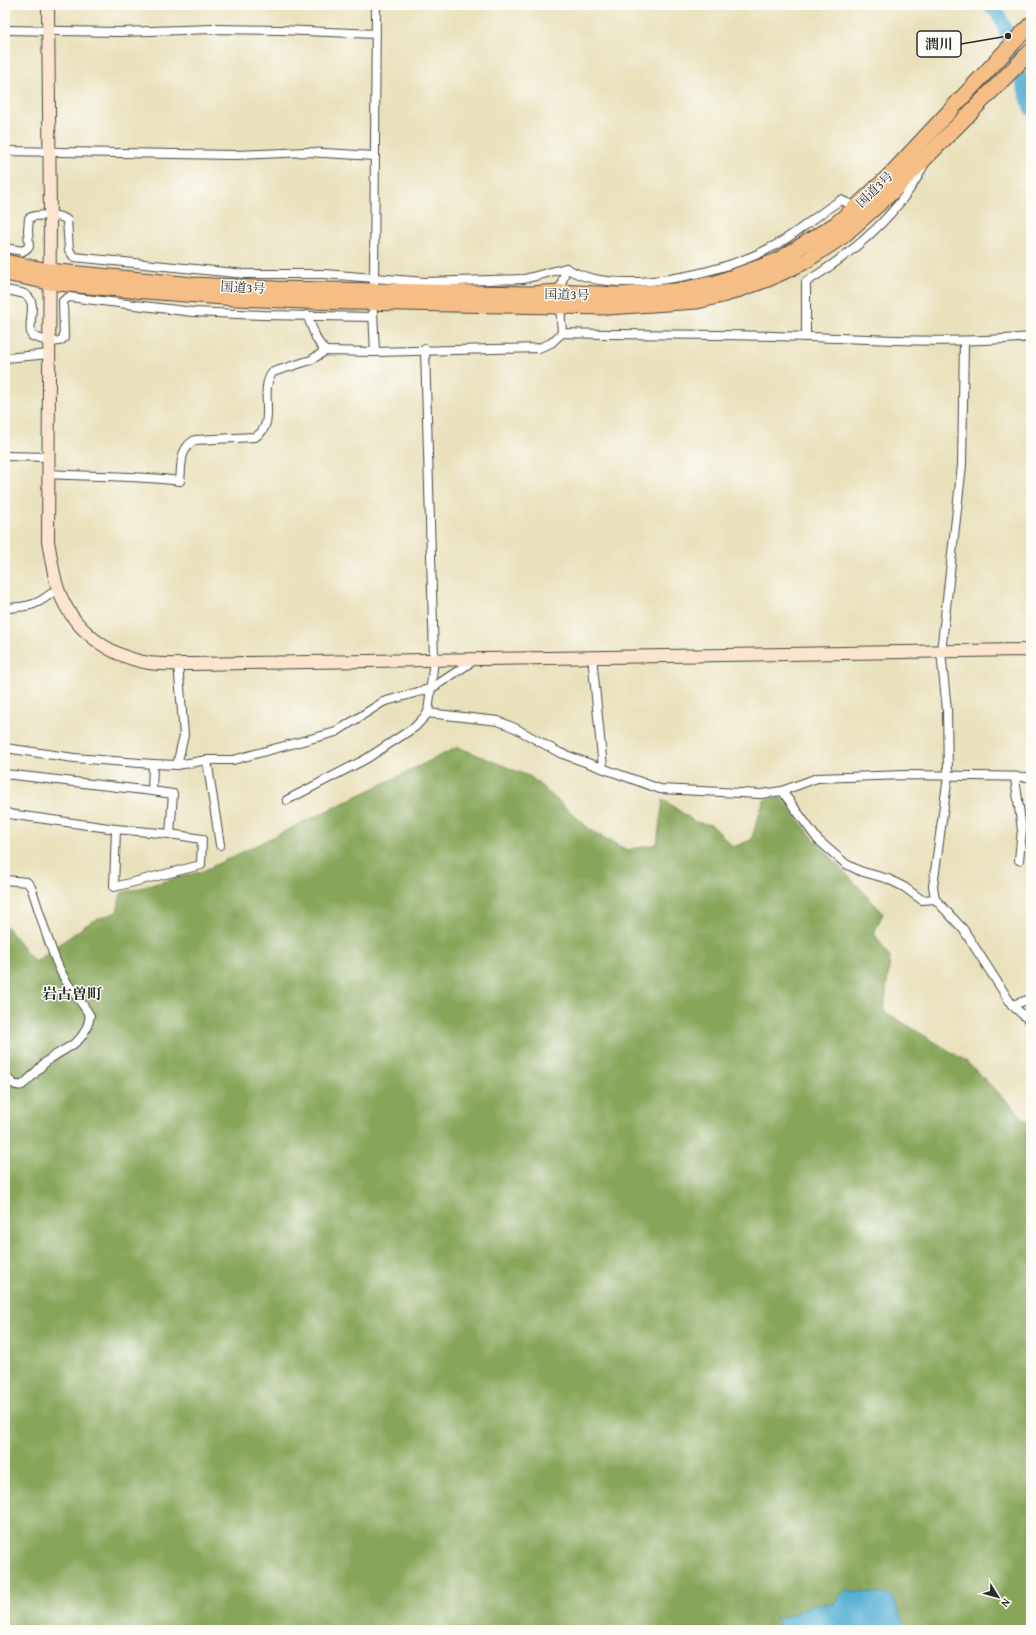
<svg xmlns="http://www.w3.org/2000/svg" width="1036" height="1635" viewBox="0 0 1036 1635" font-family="'Gentium Book Plus','Noto Serif JP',serif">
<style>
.forest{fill:#87a65a;stroke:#596842}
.water{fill:#57b0d4;stroke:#416e80}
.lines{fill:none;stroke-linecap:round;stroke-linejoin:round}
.river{stroke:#57b0d4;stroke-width:14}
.street-casing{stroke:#484641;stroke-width:10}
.secondary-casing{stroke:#484641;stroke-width:14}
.highway-casing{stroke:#484641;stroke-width:17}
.street{stroke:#fff;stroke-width:8}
.secondary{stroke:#fbe5cf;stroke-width:12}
.highway{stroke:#f6be87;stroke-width:15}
.labels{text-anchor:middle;stroke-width:3;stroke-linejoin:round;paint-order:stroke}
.street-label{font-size:13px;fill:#2b2b2b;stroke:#fdfcf7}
.quarter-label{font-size:15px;font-weight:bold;fill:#2b2b2b;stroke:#fdfcf7}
.leader{fill:none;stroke:#2b2b2b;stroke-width:1.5}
.callout-dot{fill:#2b2b2b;stroke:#fdfcf7;stroke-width:1.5}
.callout{fill:#fdfcf7;stroke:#2b2b2b;stroke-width:1.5}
.callout-label{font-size:14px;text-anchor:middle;font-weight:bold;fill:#2b2b2b}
</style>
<rect width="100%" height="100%" fill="#fdfcf7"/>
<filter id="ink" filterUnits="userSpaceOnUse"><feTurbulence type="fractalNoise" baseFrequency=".025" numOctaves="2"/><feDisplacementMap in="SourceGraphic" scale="8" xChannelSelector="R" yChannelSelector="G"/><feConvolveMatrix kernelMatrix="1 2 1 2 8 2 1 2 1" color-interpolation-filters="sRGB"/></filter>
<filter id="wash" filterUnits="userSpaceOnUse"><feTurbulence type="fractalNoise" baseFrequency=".012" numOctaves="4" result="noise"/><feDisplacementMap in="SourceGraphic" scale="16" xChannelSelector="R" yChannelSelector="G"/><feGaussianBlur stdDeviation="0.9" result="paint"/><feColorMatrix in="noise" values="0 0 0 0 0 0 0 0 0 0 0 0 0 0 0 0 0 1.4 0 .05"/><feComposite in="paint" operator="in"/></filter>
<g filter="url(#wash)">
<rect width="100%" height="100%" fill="#e9e1bc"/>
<polygon class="forest" points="458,747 531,777 592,831 627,850 657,844 663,799 695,822 712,825 733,847 751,840 764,800 780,797 814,839 883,913 874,933 890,958 884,1011 966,1061 1031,1125 1031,1630 5,1630 5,1045 13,1023 5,1017 5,925 35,962 92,921 117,912 121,893 203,871"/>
<polygon class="water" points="845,1590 891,1595 904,1622 902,1630 788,1630 781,1626 774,1617 783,1618 815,1604 834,1604"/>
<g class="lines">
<polyline class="river" points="990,5 998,14 1004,26 1031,109"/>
</g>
</g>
<g filter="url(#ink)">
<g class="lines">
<g class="street-casing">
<g id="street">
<polyline points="5,30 119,32 214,29 281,30 376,34"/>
<polyline points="5,151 234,155 307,152 375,156"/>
<path d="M5 248 23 251 29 247 28 230 29 218C37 214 60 214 67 220L69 250 74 257 245 274H324L425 282 524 279 566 268C615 298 720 274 768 249 795 236 816 215 841 200L856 207"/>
<polyline points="374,285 376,5"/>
<path d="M5 290C11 291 19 292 24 294 40 301 26 324 32 336 41 339 56 346 64 338L63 301 69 297 193 312 263 315 373 317"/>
<polyline points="373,312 375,352"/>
<polyline points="307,315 317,340 325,351"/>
<polyline points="562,333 559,292 566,268"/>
<path d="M806 337V282C853 253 899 215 924 165"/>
<polyline points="964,341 962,465 941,652 947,710 948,776 933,886 935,899 963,929 1012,1005 1031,1022"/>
<polyline points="425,349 434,659 428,713 498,721 515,728 560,753 660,789 761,794 782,791 817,778 906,775 1031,777"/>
<polyline points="5,358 50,354"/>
<polyline points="5,456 48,457"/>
<path d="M48 474C92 477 136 475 180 481 182 464 179 449 195 440L255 437C279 424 257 390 273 372L311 360 325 351 375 352 539 348 551 343 562 333C632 335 703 334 774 336 859 338 946 345 1031 337"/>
<path d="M5 608C31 607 38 605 58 588"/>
<polyline points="592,656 603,768"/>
<polyline points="5,748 74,758 153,764 177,765 207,760 233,760 336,732 383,702 432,688 476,659"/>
<polyline points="207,760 220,845"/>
<polyline points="177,765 184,735 178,664"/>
<polyline points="5,774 152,791"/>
<polyline points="1015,778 1022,830 1019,860"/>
<polyline points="782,791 818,840 846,864 860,871 888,879 904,887 922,900 935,899"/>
<polyline points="287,800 366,759 415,727 428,713"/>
<polyline points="5,811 9,814 116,829 170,834 173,794 152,791 153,764"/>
<polyline points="116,829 114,887 201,865 202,839 170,834"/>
<path d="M5 880 27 882 31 887C41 915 48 945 61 972 69 989 81 1000 90 1016 84 1046 68 1045 47 1061 38 1068 32 1078 22 1085 14 1087 10 1081 5 1075"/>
<polyline points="1012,1005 1031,999"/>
</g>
</g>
<g class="secondary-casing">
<path id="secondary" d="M48 5 50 216 48 541C51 557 53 574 58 589 72 629 108 656 149 663 163 665 178 664 192 664L1020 650 1031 651"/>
</g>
<g class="highway-casing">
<g id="highway">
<polyline points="5,262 49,271 193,285 276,289 531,294 559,292 618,295 675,291 716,283 777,261 836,224 856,207 888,177 1031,24"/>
<polyline points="5,273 49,282 108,288 236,298 305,301 608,307 697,301 726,294 768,279 804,262 843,236 890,194 1031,51"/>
</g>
</g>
<use href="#street" class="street"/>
<use href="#secondary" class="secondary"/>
<use href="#highway" class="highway"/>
</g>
</g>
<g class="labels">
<g class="street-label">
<text transform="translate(874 189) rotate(-44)" y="5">国道3号</text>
<text transform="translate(243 287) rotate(3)" y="5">国道3号</text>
<text transform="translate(567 294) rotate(1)" y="5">国道3号</text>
</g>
<g class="quarter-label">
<text x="72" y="999">岩古曽町</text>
</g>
</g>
<path class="leader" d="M1008 36L961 44"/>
<circle class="callout-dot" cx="1008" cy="36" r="4"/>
<rect class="callout" x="917" y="31" width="44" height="26" rx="4"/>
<g class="callout-label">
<text x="939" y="49">潤川</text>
</g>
<rect width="1036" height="1635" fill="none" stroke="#fdfcf7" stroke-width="20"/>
<g transform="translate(998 1597) rotate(127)" stroke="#fdfcf7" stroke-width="3" paint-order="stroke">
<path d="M0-3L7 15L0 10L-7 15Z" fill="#2b2b2b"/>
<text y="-6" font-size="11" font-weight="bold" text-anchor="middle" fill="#2b2b2b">N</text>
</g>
</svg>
